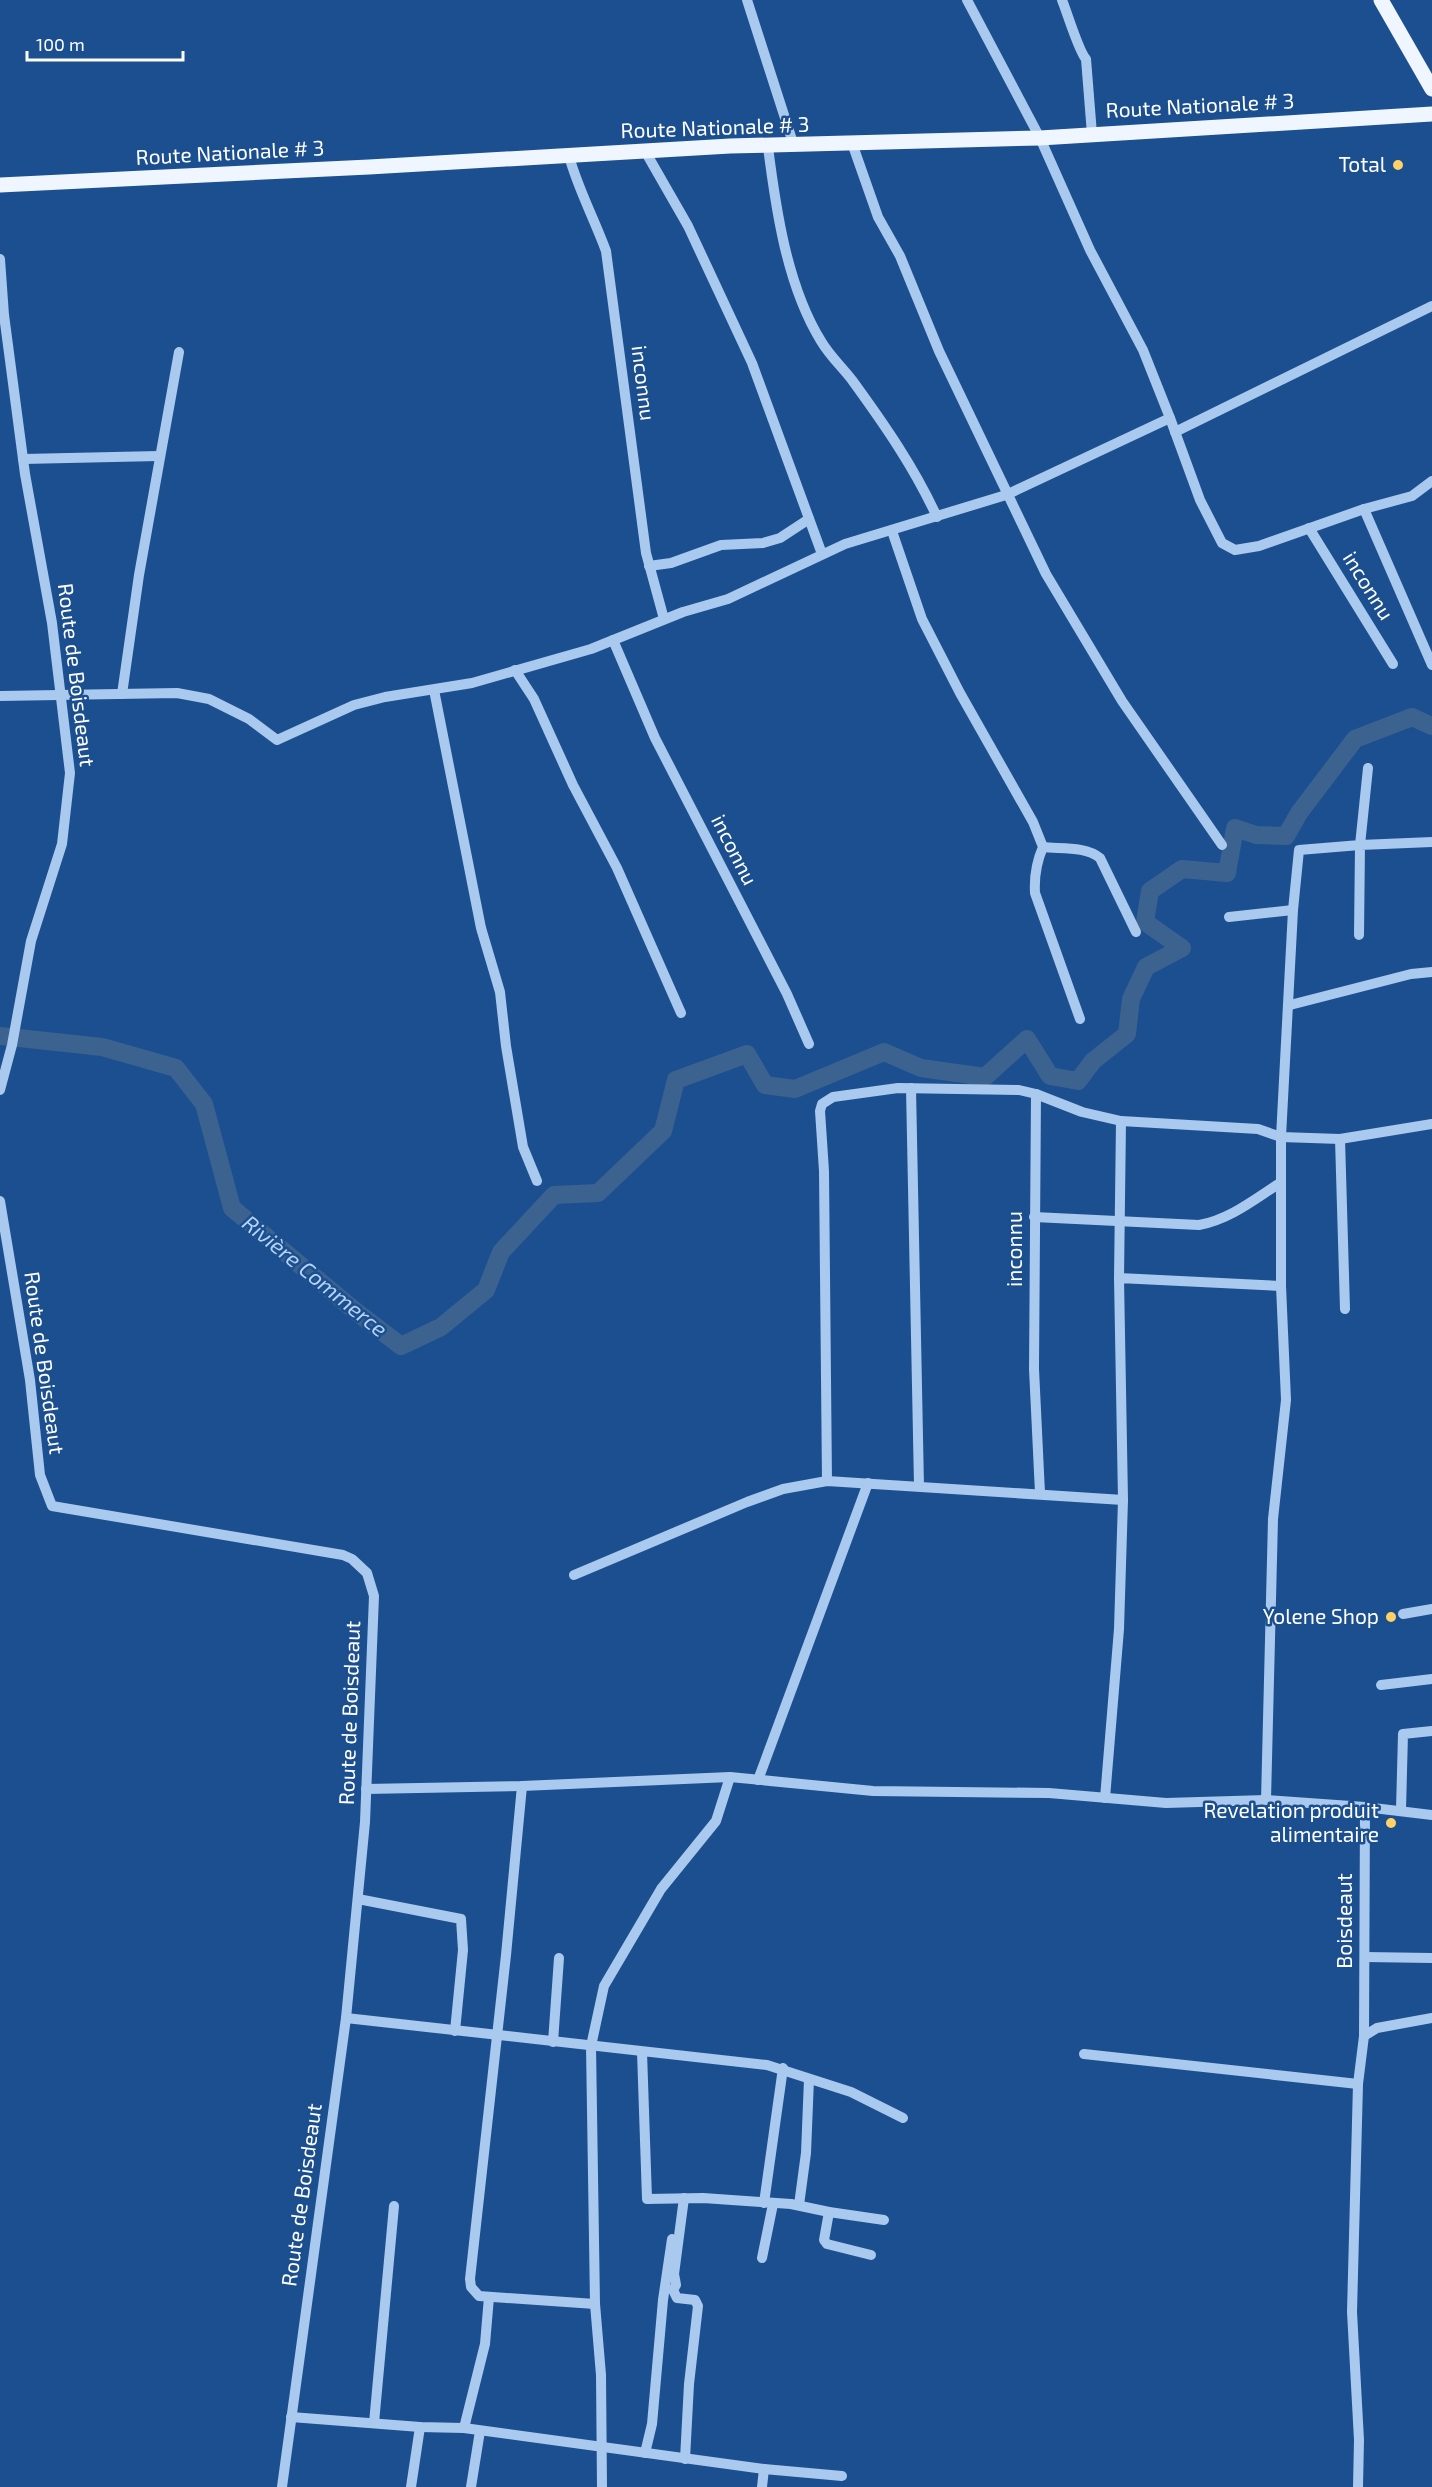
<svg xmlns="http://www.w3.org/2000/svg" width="1432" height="2487" viewBox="0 0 1432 2487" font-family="'Exo 2',sans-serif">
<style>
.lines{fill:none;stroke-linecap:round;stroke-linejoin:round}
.river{stroke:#3c6290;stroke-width:18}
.minor{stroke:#a9c9ee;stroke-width:10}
.major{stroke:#f0f6ff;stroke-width:15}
.poi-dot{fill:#ffd166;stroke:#1b4f8f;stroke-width:2}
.labels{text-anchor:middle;stroke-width:5;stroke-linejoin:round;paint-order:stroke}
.street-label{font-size:21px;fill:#fff;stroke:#1b4f8f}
.poi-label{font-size:21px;fill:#fff;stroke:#1b4f8f;text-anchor:end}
.water-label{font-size:22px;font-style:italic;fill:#b5d3f5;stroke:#1b4f8f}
</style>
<rect width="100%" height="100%" fill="#1b4f8f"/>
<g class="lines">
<polyline class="river" points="0,1036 102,1047 176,1068 204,1104 232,1208 354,1310 401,1346 441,1327 486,1290 501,1252 554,1195 598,1193 663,1131 676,1080 747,1054 765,1085 795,1089 884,1052 921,1068 985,1077 1027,1039 1050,1076 1078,1081 1093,1061 1127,1034 1131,999 1146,967 1182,948 1145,922 1150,891 1182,869 1227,873 1235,828 1256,835 1286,836 1299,813 1355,739 1412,717 1432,726"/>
<g class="minor">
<polyline points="747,0 794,146"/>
<path d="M1062 0C1067 12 1079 52 1086 59L1092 134"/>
<polyline points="852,143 878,217 900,256 939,351 1046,574 1122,701 1222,845"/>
<path d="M768 147C776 210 787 286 821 341 829 355 842 367 852 380 884 424 914 467 937 517"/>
<polyline points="645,151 688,226 752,363 822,554"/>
<path d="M569 156C578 189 594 218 606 251L646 553 664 619"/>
<polyline points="0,259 4,315 25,474 52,623 70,773 62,844 31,941 12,1045 0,1090"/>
<polyline points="1170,418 1200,500 1222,543 1235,550 1259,546 1364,509 1412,496 1432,481"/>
<polyline points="1175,432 1432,306"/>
<polyline points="23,459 159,456"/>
<polyline points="1364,509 1432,665"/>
<polyline points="1309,528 1393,664"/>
<path d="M892 531 922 619 960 693 1033 822 1043 847C1036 863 1034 876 1035 893L1080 1019"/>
<polyline points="649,566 671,563 721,545 763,543 780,538 809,519"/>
<polyline points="613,640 655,738 787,994 809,1044"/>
<polyline points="515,670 534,699 573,785 617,868 681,1013"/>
<polyline points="434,690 481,928 500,992 506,1046 523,1147 537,1181"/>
<polyline points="122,694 139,575 179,352"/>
<polyline points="0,696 177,693 209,699 249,719 277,740 354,705 385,697 472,683 591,649 683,612 728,599 845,544 1006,495 1170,418 1143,350 1090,250 1040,138 967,0"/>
<path d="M1043 847C1061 849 1086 846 1100 858L1136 932"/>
<polyline points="1229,917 1293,910"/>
<polyline points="1359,935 1360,845 1432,842"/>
<polyline points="1290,1005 1411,974 1432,972"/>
<polyline points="911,1088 919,1486"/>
<polyline points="1340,1139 1345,1309"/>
<polyline points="0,1201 30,1380 40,1475 52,1506 343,1555 352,1559 367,1573 374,1596 365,1822 346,2018 282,2487"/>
<path d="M1034 1217 1199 1225C1229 1220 1255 1199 1280 1183"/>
<polyline points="1119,1278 1121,1121"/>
<polyline points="827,1481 824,1171 820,1111 822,1104 833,1097 898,1088 1019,1090 1036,1094"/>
<polyline points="1040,1493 1034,1369 1036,1094 1082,1112 1121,1121 1258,1129 1281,1137 1340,1139 1432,1124"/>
<polyline points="574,1575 747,1502 783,1489 827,1481 1123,1500 1119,1278 1281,1286"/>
<polyline points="1403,1614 1432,1609"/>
<polyline points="1381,1685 1432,1679"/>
<polyline points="758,1780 868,1483"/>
<polyline points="522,1786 506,1955 470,2279 471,2287 479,2296 595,2304"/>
<polyline points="366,1789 522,1786 730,1777 873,1791 1049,1793 1166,1803 1266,1800 1365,1807 1432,1815"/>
<polyline points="1105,1798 1119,1629 1123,1500"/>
<polyline points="1266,1800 1273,1519 1286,1400 1281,1286 1281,1137 1293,910 1299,850 1360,845 1368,768"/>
<polyline points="1401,1810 1403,1734 1432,1731"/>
<polyline points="358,1899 461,1919 463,1950 455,2031"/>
<polyline points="1365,1957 1432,1958"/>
<polyline points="346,2018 767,2065 851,2092 903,2118"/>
<polyline points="1364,2036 1377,2028 1432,2018"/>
<polyline points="553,2042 559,1958"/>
<polyline points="642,2052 647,2199 703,2198 791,2204 829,2212 884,2220"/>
<polyline points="1084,2054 1358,2084"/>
<polyline points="684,2198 674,2274 676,2285 673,2290 677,2298 695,2300 698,2306 689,2384 685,2459"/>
<polyline points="764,2203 783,2068"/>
<polyline points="799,2205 806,2153 809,2079"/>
<polyline points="829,2212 824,2240 827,2244 871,2255"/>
<polyline points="762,2258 773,2204"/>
<polyline points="291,2417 420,2427 464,2428 764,2469 762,2487"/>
<polyline points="374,2423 394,2206"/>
<polyline points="464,2428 485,2344 489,2297"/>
<polyline points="645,2453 652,2424 663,2300 672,2239"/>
<polyline points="764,2469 842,2476"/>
<polyline points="411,2487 420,2427"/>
<polyline points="471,2487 480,2431"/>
<polyline points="602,2487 601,2375 595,2304 591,2046 604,1986 661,1889 716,1821 730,1777"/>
<polyline points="1358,2487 1359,2440 1352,2312 1358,2084 1364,2036 1365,1807"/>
</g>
<g class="major">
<polyline points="1381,0 1432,89"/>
<polyline points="0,185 369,167 730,146 1040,138 1432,114"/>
</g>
</g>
<g class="poi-dot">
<circle cx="1398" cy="165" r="6"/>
<circle cx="1391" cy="1617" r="6"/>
<circle cx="1391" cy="1823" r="6"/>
</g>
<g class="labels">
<g class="street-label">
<text transform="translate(1200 106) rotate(-3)" y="7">Route Nationale # 3</text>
<text transform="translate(715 128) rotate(-2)" y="7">Route Nationale # 3</text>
<text transform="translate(230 153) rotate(-3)" y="7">Route Nationale # 3</text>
<text transform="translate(643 383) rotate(83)" y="7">inconnu</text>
<text transform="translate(1368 586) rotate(58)" y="7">inconnu</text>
<text transform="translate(76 675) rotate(83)" y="7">Route de Boisdeaut</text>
<text transform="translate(734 850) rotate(63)" y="7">inconnu</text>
<text transform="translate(1015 1249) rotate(-90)" y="7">inconnu</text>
<text transform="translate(44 1363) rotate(82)" y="7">Route de Boisdeaut</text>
<text transform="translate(350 1713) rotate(-88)" y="7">Route de Boisdeaut</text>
<text transform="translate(1345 1921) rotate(-90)" y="7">Boisdeaut</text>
<text transform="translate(302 2195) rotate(-82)" y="7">Route de Boisdeaut</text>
</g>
<g class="poi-label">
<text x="1386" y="172">Total</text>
<text x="1379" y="1624">Yolene Shop</text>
<text x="1379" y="1818">Revelation produit<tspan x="1379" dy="24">alimentaire</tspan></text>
</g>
<g class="water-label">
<text transform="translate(315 1276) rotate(39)" y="8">Rivière Commerce</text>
</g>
</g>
<path d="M27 51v9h156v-9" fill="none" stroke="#ffffff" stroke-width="3"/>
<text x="36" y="51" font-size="18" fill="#ffffff" stroke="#1b4f8f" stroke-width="4.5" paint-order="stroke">100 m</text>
</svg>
